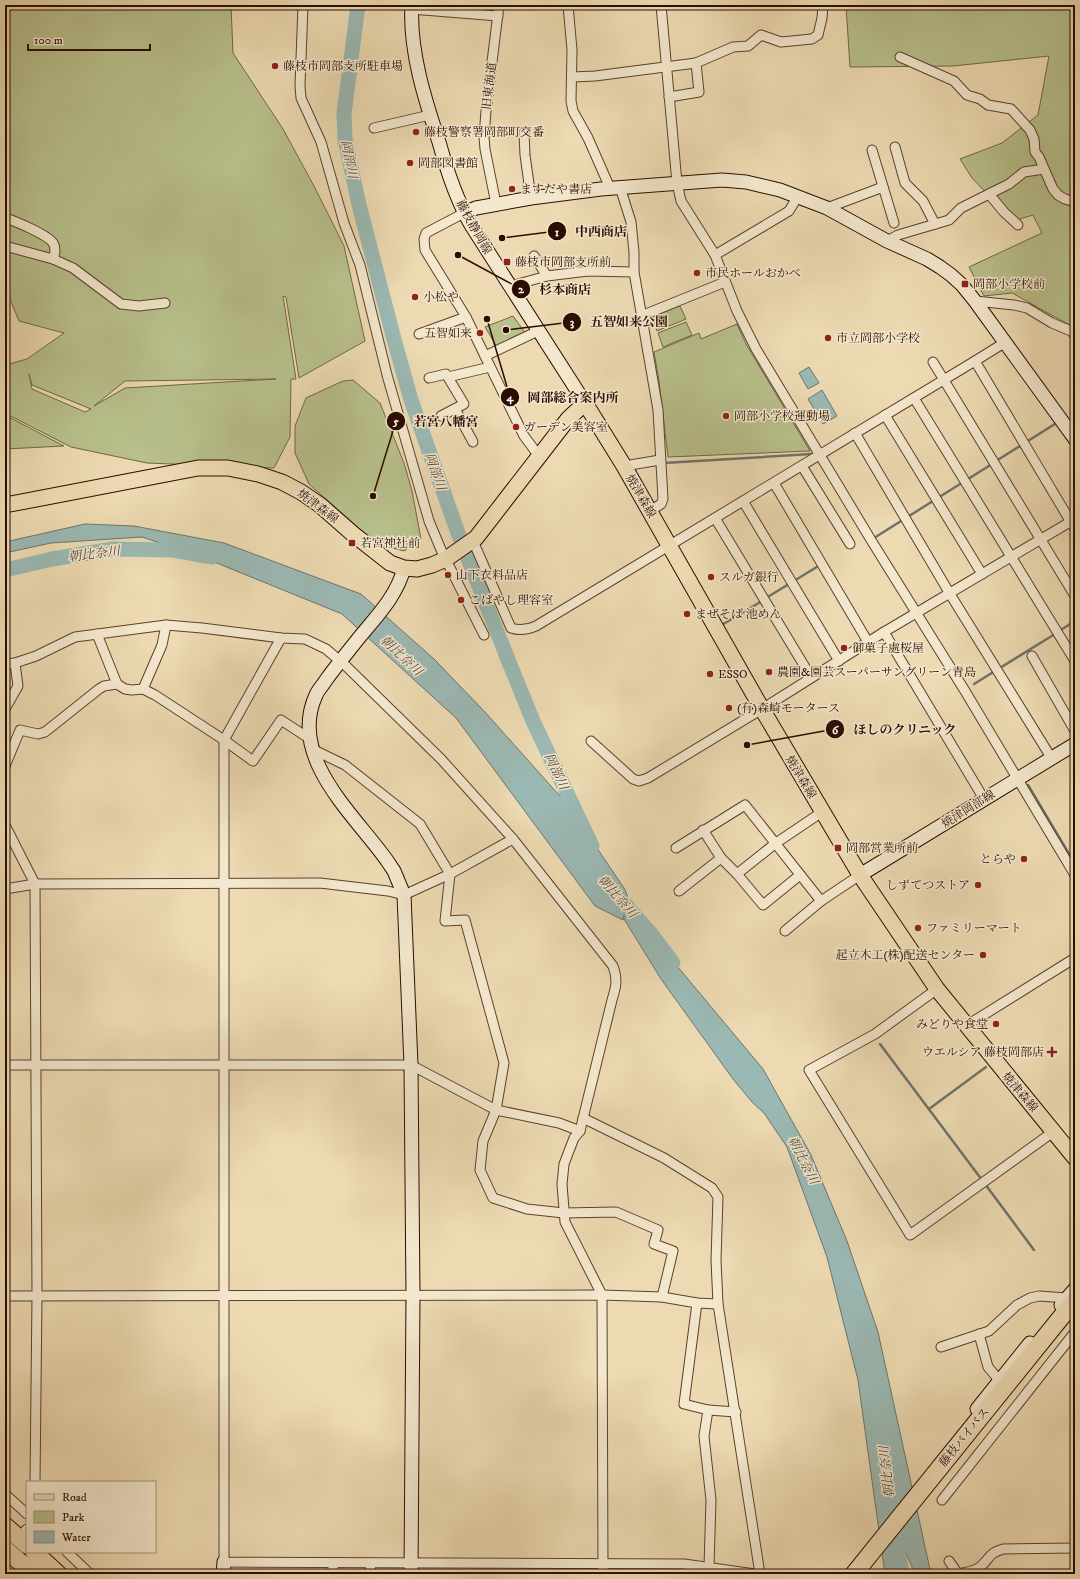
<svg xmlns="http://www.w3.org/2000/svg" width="1080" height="1579" viewBox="0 0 1080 1579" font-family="'IM FELL DW Pica','Noto Serif JP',serif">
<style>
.green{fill:#b8c08c;stroke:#716646;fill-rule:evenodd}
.water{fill:#9bb9b4;stroke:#6e746c}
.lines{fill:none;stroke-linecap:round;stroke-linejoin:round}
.stream{stroke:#6e746c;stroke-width:2.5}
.river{stroke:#9bb9b4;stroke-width:15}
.street-casing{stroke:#5b402c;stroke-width:11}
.secondary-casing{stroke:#2a0c00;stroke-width:15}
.primary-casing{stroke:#2a0c00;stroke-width:17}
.highway-casing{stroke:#2a0c00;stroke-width:19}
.street{stroke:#f3e7cd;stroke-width:9}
.secondary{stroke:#f3e7cd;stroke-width:13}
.primary{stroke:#eddab2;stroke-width:15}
.highway{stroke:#eddab2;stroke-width:17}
.poi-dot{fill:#8f2418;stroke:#f3e7cd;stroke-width:1.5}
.labels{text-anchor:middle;stroke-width:3;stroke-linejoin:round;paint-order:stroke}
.poi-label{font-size:12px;fill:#2a0c00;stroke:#f3e7cd;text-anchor:start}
.street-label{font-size:12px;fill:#2a0c00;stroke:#f3e7cd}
.water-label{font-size:13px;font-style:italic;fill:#52493f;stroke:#f3e7cd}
.leader{fill:none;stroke:#2a0c00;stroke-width:1.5}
.callout-dot{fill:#2a0c00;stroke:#f3e7cd;stroke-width:1.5}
.mark-label{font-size:12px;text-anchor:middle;font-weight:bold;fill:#fff}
.callout-label{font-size:13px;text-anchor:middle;font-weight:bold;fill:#2a0c00;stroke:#f3e7cd;stroke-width:3;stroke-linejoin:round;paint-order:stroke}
</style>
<rect width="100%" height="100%" fill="#eddab2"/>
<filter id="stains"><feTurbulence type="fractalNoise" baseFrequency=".005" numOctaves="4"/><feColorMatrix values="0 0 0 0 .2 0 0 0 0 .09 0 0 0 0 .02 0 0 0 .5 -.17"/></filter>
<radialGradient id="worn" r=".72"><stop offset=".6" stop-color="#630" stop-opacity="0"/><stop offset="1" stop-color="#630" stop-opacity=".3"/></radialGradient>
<g class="green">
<path d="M5 5H231L233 53 283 129 315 188 344 246 365 341 299 378 286 297 283 296 296 379H291L290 437 274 468 147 463 71 447 5 413V365L27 359 64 333 19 321 7 292H5ZM29 374 32 385 91 409 85 412 32 389ZM276 379 125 388 94 406 125 381Z"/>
<polygon points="846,5 1075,5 1075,328 1012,293 984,296 969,267 1042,233 1033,215 1013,221 972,178 960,159 1002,143 1038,115 1049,56 953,66 850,67"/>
<polygon points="680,306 686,319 657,331 652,317"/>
<polygon points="513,316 526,334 497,347 485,327"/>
<polygon points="686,322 692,335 663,347 658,333"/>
<polygon points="737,324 746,344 810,451 668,457 659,381 654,352 699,333 701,339"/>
<polygon points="353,380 380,403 404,463 412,491 421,539 404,551 377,544 309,484 295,453 295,426 306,398 343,381"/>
<polygon points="5,415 64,446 5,449"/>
</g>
<g class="water">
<polygon points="809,367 819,383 808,389 799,373"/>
<polygon points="822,390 837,416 823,424 808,399"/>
<polygon points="85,524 134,526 224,543 361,594 435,660 484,711 567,804 624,888 637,918 763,1069 811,1155 847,1241 878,1332 931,1574 915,1574 905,1551 897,1574 885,1574 858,1380 827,1257 787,1147 764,1113 752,1102 733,1079 661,979 624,919 624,915 623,920 595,906 456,718 342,614 202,557 142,537 51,543 5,553 5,542"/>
</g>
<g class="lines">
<g class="stream">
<polyline points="996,461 1058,422"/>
<polyline points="664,463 811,454"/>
<polyline points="874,538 992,464"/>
<polyline points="766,598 820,565"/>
<polyline points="720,626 762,601"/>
<polyline points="1059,631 1075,621"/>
<polyline points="974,684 1055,634"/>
<polyline points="1028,785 1075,864"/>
<polyline points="880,1044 982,1180"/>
<polyline points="929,1109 986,1067"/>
<polyline points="985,1184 1034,1250"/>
</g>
<g class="river">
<polyline points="358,5 344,114 345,139 359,205 395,343 411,400 458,533 509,662 533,721 592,846"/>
<polyline points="5,570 52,559 113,549 173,550 212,557"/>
<polyline points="623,902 652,935 673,963"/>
<polyline points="897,1545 902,1574"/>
</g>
<g class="street-casing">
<g id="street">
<polyline points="303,5 300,86 301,98 321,142 344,223 360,265 387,375 429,521 442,552 484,635"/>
<polyline points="568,5 572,50 571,101 573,111 588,138 610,188"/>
<polyline points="661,5 677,183 681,201 715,255 737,311 756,349 871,540 965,691 1075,875"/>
<polyline points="411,9 498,16"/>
<polyline points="900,57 954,81 967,95 980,99 988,105 1011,109 1030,130 1034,139 1035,152 1039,157 1053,189 1058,195 1065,199 1075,202"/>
<polyline points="572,77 595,76 696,63 733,47 748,46 761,35 781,42 812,39 818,35 822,18 823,5"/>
<polyline points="669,97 699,92 696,63"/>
<polyline points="374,128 430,115"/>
<polyline points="524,133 525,155 531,198"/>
<polyline points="895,147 905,183 923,201 935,224"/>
<polyline points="872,150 894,223"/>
<polyline points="620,187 631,222 634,252 634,272 658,410 663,499 661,504 650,511"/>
<polyline points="989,194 1004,212 1018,225"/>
<polyline points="496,204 485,149 484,137 486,111 499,5"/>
<polyline points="827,208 883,187"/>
<polyline points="464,213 426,233 424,239 425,250 466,317 524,436 539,456"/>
<path d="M5 218C15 221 48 235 53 243 56 248 55 254 53 259"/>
<polyline points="887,241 898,235 949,220 961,208 1009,184 1024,172 1044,169"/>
<polyline points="5,246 53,259 73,268 121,304 139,306 165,303"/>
<polyline points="715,255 789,211 798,196"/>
<polyline points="534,256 547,276 588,271 634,272"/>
<polyline points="512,290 518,284 547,276"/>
<polyline points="975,301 1014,305 1027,308 1052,323 1071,331 1075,335"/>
<polyline points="641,316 725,282"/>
<polyline points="419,334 466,317"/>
<polyline points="485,356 538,331"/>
<polyline points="975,361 1075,529"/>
<polyline points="933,362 1075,596"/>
<polyline points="448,377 490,367"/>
<polyline points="429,378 446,374 464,404 441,416"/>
<polyline points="914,398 1075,661"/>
<polyline points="455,409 473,442"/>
<polyline points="885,415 982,574"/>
<polyline points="855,433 950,594 1052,759"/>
<polyline points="624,466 660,460"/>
<polyline points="802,466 850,544"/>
<polyline points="774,483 868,642"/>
<polyline points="743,501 839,661"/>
<polyline points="715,518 811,677"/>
<path d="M473 541 511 628C520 631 527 630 536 626L975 361 1004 343"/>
<polyline points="884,632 984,799"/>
<polyline points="97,634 117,684 125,689 132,690 143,689 155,695 224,740 253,761 281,720 310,739"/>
<polyline points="281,638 224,740 224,1562 684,1564 755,1574"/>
<polyline points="1032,656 1075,731"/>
<path d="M5 664 15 663 36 656 75 637 166 625 202 628 281 638 305 639 326 649 347 667 441 759 513 839 613 966C618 980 616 987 612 1000L580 1131 574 1138 564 1164 562 1184 565 1222 602 1295 603 1574"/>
<polyline points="143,689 162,645 166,625"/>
<polyline points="5,709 18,686 15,663"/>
<polyline points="591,741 633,779 639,781 648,778 762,709 884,632 1075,519"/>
<polyline points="312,749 345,765 420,824 450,874 445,921 465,920 504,1063 496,1110 483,1141 480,1170 493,1198 527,1209 564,1213 616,1212 658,1230 654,1244 673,1251 662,1297"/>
<polyline points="5,766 20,730 38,734 45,732 99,689 104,686 117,684"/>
<polyline points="5,825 35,884 37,1296 35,1482"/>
<polyline points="703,830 721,858 737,874 763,905 800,875"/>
<polyline points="676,848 745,805 821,901"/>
<polyline points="737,874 776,843 822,812"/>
<polyline points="5,889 35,884 320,883 388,891 404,895 450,874 513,839"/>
<polyline points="679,891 721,858"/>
<polyline points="785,931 821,901 860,875"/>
<polyline points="937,989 875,1034 809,1070 910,1235 1053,1132"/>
<polyline points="964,1023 969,1024 1075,958"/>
<polyline points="5,1065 411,1065 496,1110 559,1123 580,1131"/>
<polyline points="583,1118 664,1158 712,1188 718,1197 716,1260 718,1304 760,1574"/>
<polyline points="5,1296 602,1295 662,1297 697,1303 718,1304"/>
<polyline points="697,1303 684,1404 708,1410 704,1436 711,1500 709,1567"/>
<polyline points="979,1334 988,1367 999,1380"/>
<polyline points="941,1347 989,1331 1017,1305 1030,1298 1039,1296 1067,1298"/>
<polyline points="708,1410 736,1412"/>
<polyline points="5,1494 27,1514"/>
<polyline points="942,1500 1075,1332"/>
<polyline points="25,1531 27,1529"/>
<polyline points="67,1552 90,1574"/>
<path d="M949 1561 958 1574C965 1572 974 1572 980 1567 991 1558 987 1554 1003 1549L1075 1548"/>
<polyline points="333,1563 333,1574"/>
<polyline points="370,1563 371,1574"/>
</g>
</g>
<g class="secondary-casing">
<g id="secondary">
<path d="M412 5C409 50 425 100 439 142 447 171 456 199 471 225L585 403"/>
<polyline points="464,213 476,208 531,198 601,189 722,180 746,182 780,190 827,208 887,241 927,259 940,267 951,275 962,285 975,301 1075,439"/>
<path d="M404 568C397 596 376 617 358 639 347 653 336 666 326 680 323 685 318 690 316 695 287 758 356 816 388 862L394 871 404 895 411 1065 413 1296 411 1574"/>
<polyline points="860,875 1075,744"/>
<polyline points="1061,1305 1075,1289"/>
<polyline points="977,1409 1030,1343"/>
<polyline points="223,1574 224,1562"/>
</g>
</g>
<g class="primary-casing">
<polyline id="primary" points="5,505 198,468 228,468 258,474 282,482 301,492 320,505 353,534 390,563 404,568 417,569 432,565 446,559 476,538 568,419 585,403 624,466 762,709 860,875 937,989 1075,1158"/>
</g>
<g class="highway-casing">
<g id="highway">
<polyline points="5,1526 27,1545"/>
<polyline points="5,1549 34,1574"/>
<polyline points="34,1552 58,1574"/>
<polyline points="854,1574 1075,1300"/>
</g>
</g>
<use href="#street" class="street"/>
<use href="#secondary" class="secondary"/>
<use href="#primary" class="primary"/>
<use href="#highway" class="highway"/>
</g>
<g class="poi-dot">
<circle cx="275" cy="66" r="4"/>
<circle cx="416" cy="132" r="4"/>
<circle cx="410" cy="163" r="4"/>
<circle cx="512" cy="189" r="4"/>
<rect x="503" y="258" width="8" height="8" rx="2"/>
<circle cx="697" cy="273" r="4"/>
<rect x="961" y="280" width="8" height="8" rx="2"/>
<circle cx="415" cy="297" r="4"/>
<circle cx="480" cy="333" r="4"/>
<circle cx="828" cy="338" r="4"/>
<circle cx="726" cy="416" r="4"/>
<circle cx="516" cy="427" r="4"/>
<rect x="348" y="539" width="8" height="8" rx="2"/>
<circle cx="448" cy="575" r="4"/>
<circle cx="711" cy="577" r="4"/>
<circle cx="461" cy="600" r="4"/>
<circle cx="687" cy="614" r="4"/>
<circle cx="844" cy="648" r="4"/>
<circle cx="769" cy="672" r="4"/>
<circle cx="710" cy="674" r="4"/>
<circle cx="729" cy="708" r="4"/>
<rect x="834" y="844" width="8" height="8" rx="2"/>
<circle cx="1024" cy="859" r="4"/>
<circle cx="978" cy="885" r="4"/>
<circle cx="918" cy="928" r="4"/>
<circle cx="983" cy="955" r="4"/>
<circle cx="996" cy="1024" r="4"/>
<path d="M1050 1046h4v4h4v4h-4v4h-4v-4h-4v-4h4z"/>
</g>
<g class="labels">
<g class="poi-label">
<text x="283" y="70">藤枝市岡部支所駐車場</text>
<text x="424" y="136">藤枝警察署岡部町交番</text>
<text x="418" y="167">岡部図書館</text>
<text x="520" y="193">ますだや書店</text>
<text x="515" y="266">藤枝市岡部支所前</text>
<text x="705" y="277">市民ホールおかべ</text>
<text x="973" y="288">岡部小学校前</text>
<text x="423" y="301">小松や</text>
<text x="472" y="337" text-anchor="end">五智如来</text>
<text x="836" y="342">市立岡部小学校</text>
<text x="734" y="420">岡部小学校運動場</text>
<text x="524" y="431">ガーデン美容室</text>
<text x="360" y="547">若宮神社前</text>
<text x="456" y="579">山下衣料品店</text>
<text x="719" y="581">スルガ銀行</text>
<text x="469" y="604">こばやし理容室</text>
<text x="695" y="618">まぜそば 池めん</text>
<text x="852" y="652">御菓子處桜屋</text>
<text x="777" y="676">農園&amp;園芸スーパーサングリーン青島</text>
<text x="718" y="678">ESSO</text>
<text x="737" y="712">(有)森崎モータース</text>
<text x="846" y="852">岡部営業所前</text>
<text x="1016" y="863" text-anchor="end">とらや</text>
<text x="970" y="889" text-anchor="end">しずてつストア</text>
<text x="926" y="932">ファミリーマート</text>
<text x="975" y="959" text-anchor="end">起立木工(株)配送センター</text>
<text x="988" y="1028" text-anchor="end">みどりや食堂</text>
<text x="1044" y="1056" text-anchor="end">ウエルシア 藤枝岡部店</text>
</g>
<g class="street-label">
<text transform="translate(489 86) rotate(-83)" y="4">旧東海道</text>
<text transform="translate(474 227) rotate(61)" y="4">藤枝静岡線</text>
<text transform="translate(641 496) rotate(60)" y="4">焼津森線</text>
<text transform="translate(318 506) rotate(37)" y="4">焼津森線</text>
<text transform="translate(801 777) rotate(59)" y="4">焼津森線</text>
<text transform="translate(968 809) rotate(-32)" y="4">焼津岡部線</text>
<text transform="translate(1020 1092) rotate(50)" y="4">焼津森線</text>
<text transform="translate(964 1437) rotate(-51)" y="4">藤枝バイパス</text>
</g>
<g class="water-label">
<text transform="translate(350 159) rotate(79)" y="5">岡部川</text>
<text transform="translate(436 471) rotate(71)" y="5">岡部川</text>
<text transform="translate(94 553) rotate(-7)" y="5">朝比奈川</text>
<text transform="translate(402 655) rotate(43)" y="5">朝比奈川</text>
<text transform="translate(557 771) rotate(65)" y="5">岡部川</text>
<text transform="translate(618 896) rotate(49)" y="5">朝比奈川</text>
<text transform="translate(804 1160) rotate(63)" y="5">朝比奈川</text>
<text transform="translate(886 1472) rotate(-96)" y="5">朝比奈川</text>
</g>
</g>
<path class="leader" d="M502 238L557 231M458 255L521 289M506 330L572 322M487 319L510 397M373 496L396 421M747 745L835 729"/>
<g class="callout-dot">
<circle cx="502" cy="238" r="4"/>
<circle cx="458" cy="255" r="4"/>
<circle cx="506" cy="330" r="4"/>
<circle cx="487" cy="319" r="4"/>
<circle cx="373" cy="496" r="4"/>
<circle cx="747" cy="745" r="4"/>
<circle cx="557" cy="231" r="10"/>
<circle cx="521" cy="289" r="10"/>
<circle cx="572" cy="322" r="10"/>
<circle cx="510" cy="397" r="10"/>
<circle cx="396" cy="421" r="10"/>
<circle cx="835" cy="729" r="10"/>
</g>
<g class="mark-label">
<text x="557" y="236">1</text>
<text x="521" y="293">2</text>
<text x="572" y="326">3</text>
<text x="510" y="401">4</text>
<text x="396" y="425">5</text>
<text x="835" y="734">6</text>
</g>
<g class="callout-label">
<text x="601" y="236">中西商店</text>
<text x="565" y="294">杉本商店</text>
<text x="629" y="326">五智如来公園</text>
<text x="573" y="402">岡部総合案内所</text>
<text x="446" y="426">若宮八幡宮</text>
<text x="905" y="734">ほしのクリニック</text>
</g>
<rect width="1080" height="1579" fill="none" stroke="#eddab2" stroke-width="20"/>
<rect x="6" y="6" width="1068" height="1567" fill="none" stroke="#2a0c00" stroke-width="2"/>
<rect x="10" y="10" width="1060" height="1559" fill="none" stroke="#2a0c00"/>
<rect x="26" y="1481" width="130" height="72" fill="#f3e7cd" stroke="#a38f7b"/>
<rect x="34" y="1494" width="20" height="6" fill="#eddab2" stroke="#a38f7b"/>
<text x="62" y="1501" font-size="12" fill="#2a0c00">Road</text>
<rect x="34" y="1511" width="20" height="12" fill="#b8c08c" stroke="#a38f7b"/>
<text x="62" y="1521" font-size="12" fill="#2a0c00">Park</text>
<rect x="34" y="1531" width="20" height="12" fill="#9bb9b4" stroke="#a38f7b"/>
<text x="62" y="1541" font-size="12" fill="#2a0c00">Water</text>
<path d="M28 44v6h122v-6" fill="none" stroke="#2a0c00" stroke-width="2"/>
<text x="34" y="44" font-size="12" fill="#2a0c00" stroke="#f3e7cd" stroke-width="3" paint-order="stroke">100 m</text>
<rect width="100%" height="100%" filter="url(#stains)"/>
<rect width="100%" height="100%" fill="url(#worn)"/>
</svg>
